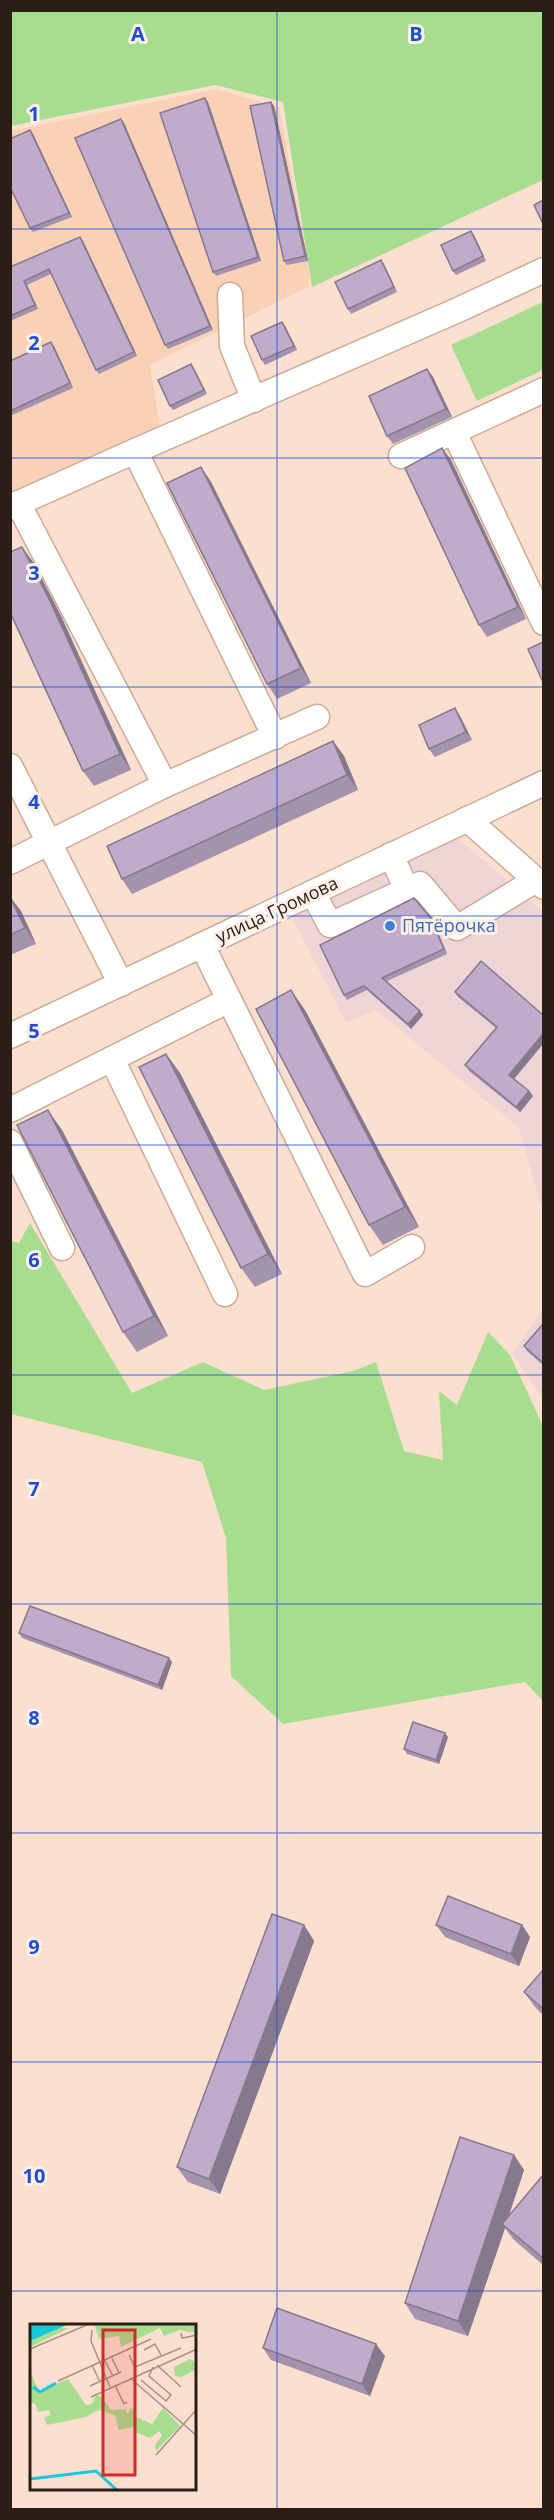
<svg xmlns="http://www.w3.org/2000/svg" width="554" height="2520" viewBox="0 0 554 2520" font-family="'Open Sans',sans-serif">
<style>
.commercial{fill:#efd4d5}
.built{fill:#fad0b7}
.green{fill:#a7dd8e}
.lines{fill:none;stroke-linecap:round;stroke-linejoin:round}
.minor-casing{stroke:#ccaa95;stroke-width:27}
.minor{stroke:#fff;stroke-width:24}
.wall{fill:#a493ae}
.shaded-wall{fill:#86788d}
.building{fill:#bfabca;stroke:#86788d;stroke-width:1.5}
.grid{fill:none;stroke:#1d4ed8;stroke-width:1.5;stroke-opacity:0.55}
.shop-dot{fill:#3f7fe0;stroke:#feefe7;stroke-width:2}
.labels{text-anchor:middle;stroke-width:6;stroke-linejoin:round;paint-order:stroke}
.street-label{font-size:18px;fill:#2b1e16;stroke:#feefe7}
.shop-label{font-size:18px;fill:#366cbe;stroke:#feefe7;text-anchor:start}
.inset-river{fill:none;stroke:#17c8dd;stroke-width:3}
.inset-road{fill:none;stroke:#a89284;stroke-width:1.5}
.view{fill:#d62828;fill-opacity:0.15;stroke:#d62828;stroke-width:3}
.inset-edge{fill:none;stroke:#2b1e16;stroke-width:3}
.grid-label{font-size:20px;text-anchor:middle;font-weight:bold;fill:#1d4ed8;stroke:#feefe7;stroke-width:6;stroke-linejoin:round;paint-order:stroke}
</style>
<rect width="100%" height="100%" fill="#fcdfce"/>
<g class="commercial">
<polygon points="457,838 543,911 543,1205 540,1202 519,1128 376,1010 346,1023 292,917"/>
<polygon points="543,1310 543,1399 512,1353"/>
</g>
<polygon class="built" points="216,89 279,107 308,261 310,286 150,365 160,426 11,495 10,131"/>
<g class="green">
<polygon points="11,11 543,11 543,180 312,287 283,102 215,85 11,126"/>
<polygon points="543,302 543,370 477,401 451,345"/>
<polygon points="30,1223 132,1393 203,1362 264,1390 353,1371 376,1362 404,1451 443,1460 439,1391 457,1405 488,1332 510,1355 543,1426 543,1701 525,1682 283,1724 231,1676 226,1538 202,1462 11,1414 11,1241 19,1243"/>
</g>
<g class="lines">
<g class="minor-casing">
<g id="minor">
<polyline points="230,295 232,346 254,400"/>
<polyline points="454,432 544,623"/>
<polyline points="135,451 275,737"/>
<polyline points="401,456 544,390"/>
<polyline points="18,503 165,785"/>
<polyline points="10,507 135,451 458,310 544,270"/>
<polyline points="10,766 121,984"/>
<polyline points="467,819 544,887"/>
<polyline points="10,862 165,785 317,717"/>
<polyline points="407,890 420,884 457,928 536,880"/>
<polyline points="313,893 330,925 407,890 391,855"/>
<polyline points="202,945 365,1274 412,1247"/>
<polyline points="10,1036 544,783"/>
<polyline points="112,1059 225,1294"/>
<polyline points="10,1110 229,1000"/>
<polyline points="10,1142 62,1248"/>
</g>
</g>
<use href="#minor" class="minor"/>
</g>
<g class="wall">
<polygon points="208,102 261,261 216,276 213,272"/>
<polygon points="271,102 274,106 308,261 287,265 284,261"/>
<polygon points="121,119 124,123 213,330 168,349 165,345"/>
<polygon points="33,134 72,217 33,232 30,228"/>
<polygon points="474,235 486,261 456,275 453,271"/>
<polygon points="83,241 137,356 99,374 96,370 51,274 27,285 38,309 10,321 10,267"/>
<polygon points="381,260 397,292 351,314 348,309"/>
<polygon points="285,326 297,350 265,365 262,360"/>
<polygon points="54,346 73,388 10,416 10,361"/>
<polygon points="191,364 207,394 173,410 170,406"/>
<polygon points="427,369 433,377 452,417 393,444 387,436"/>
<polygon points="442,448 451,460 526,619 487,637 479,625"/>
<polygon points="201,467 211,482 311,683 277,699 267,684"/>
<polygon points="22,547 33,562 61,616 131,770 94,786 83,771"/>
<polygon points="460,716 472,740 435,757 429,749"/>
<polygon points="333,741 344,756 358,790 132,894 122,879"/>
<polygon points="10,897 21,911 36,944 10,955"/>
<polygon points="430,917 433,921 447,954 387,981 420,1011 423,1015 411,1029 367,990 347,1000 344,995"/>
<polygon points="455,992 543,1044 514,1079 529,1091 533,1096 520,1112 469,1071 465,1065 496,1028 458,997"/>
<polygon points="305,1010 419,1227 383,1245 369,1225"/>
<polygon points="166,1054 180,1073 282,1274 255,1287 241,1268"/>
<polygon points="62,1130 168,1336 137,1352 123,1332"/>
<polygon points="543,1324 543,1365 527,1351 524,1346"/>
<polygon points="19,1633 172,1662 162,1690 22,1638"/>
<polygon points="448,1737 439,1764 407,1754 404,1749"/>
<polygon points="304,1925 314,1941 220,2194 188,2182 177,2167"/>
<polygon points="436,1925 522,1925 530,1937 519,1966 445,1937"/>
<polygon points="543,1970 543,2015 535,2007 524,1992"/>
<polygon points="514,2155 524,2170 509,2216 543,2175 543,2265 513,2239 505,2228 468,2336 415,2319 405,2303"/>
<polygon points="263,2348 385,2356 370,2396 271,2360"/>
</g>
<g class="shaded-wall">
<polygon points="205,98 208,102 261,261 258,257"/>
<polygon points="271,102 274,106 308,261 305,256"/>
<polygon points="121,119 124,123 213,330 210,326"/>
<polygon points="30,130 33,134 72,217 69,213"/>
<polygon points="471,231 474,235 486,261 483,256"/>
<polygon points="80,237 83,241 137,356 134,352"/>
<polygon points="381,260 384,264 397,292 394,287"/>
<polygon points="24,281 27,285 38,309 35,305"/>
<polygon points="282,322 285,326 297,350 294,346"/>
<polygon points="51,342 54,346 73,388 70,383"/>
<polygon points="191,364 194,368 207,394 204,390"/>
<polygon points="427,369 433,377 452,417 446,409"/>
<polygon points="442,448 451,460 526,619 518,607"/>
<polygon points="201,467 211,482 311,683 301,668"/>
<polygon points="22,547 33,562 61,616 131,770 120,754"/>
<polygon points="455,708 460,716 472,740 466,732"/>
<polygon points="333,741 344,756 358,790 347,775"/>
<polygon points="10,897 21,911 36,944 25,928"/>
<polygon points="430,917 433,921 447,954 444,949"/>
<polygon points="291,990 305,1010 419,1227 405,1207"/>
<polygon points="420,1011 423,1015 411,1029 408,1024"/>
<polygon points="543,1034 543,1044 513,1080 509,1075"/>
<polygon points="166,1054 180,1073 282,1274 268,1254"/>
<polygon points="529,1091 533,1096 520,1112 516,1107"/>
<polygon points="48,1110 62,1130 168,1336 154,1316"/>
<polygon points="169,1658 172,1662 162,1690 158,1685"/>
<polygon points="445,1733 448,1737 439,1764 436,1760"/>
<polygon points="304,1925 314,1941 220,2194 209,2179"/>
<polygon points="522,1925 530,1937 519,1966 511,1954"/>
<polygon points="514,2155 524,2170 505,2226 502,2224 505,2228 468,2336 458,2321"/>
<polygon points="376,2344 385,2356 370,2396 362,2384"/>
</g>
<g class="building">
<polygon points="205,98 258,257 213,272 160,113"/>
<polygon points="271,102 305,256 284,261 250,106"/>
<polygon points="121,119 210,326 165,345 75,138"/>
<polygon points="30,130 69,213 30,228 10,187 10,139"/>
<polygon points="543,200 543,224 534,205"/>
<polygon points="471,231 483,256 453,271 441,245"/>
<polygon points="80,237 134,352 96,370 49,269 24,281 35,305 10,316 10,267"/>
<polygon points="381,260 394,287 348,309 335,282"/>
<polygon points="282,322 294,346 262,360 251,336"/>
<polygon points="51,342 70,383 10,411 10,361"/>
<polygon points="191,364 204,390 170,406 158,380"/>
<polygon points="427,369 446,409 387,436 369,396"/>
<polygon points="442,448 518,607 479,625 405,468"/>
<polygon points="201,467 301,668 267,684 167,483"/>
<polygon points="22,547 50,601 120,754 83,771 10,612 10,552"/>
<polygon points="543,642 543,682 528,649"/>
<polygon points="455,708 466,732 429,749 419,725"/>
<polygon points="333,741 347,775 122,879 107,846"/>
<polygon points="10,897 25,928 10,935"/>
<polygon points="414,898 430,917 444,949 382,978 420,1011 408,1024 364,986 344,995 320,945"/>
<polygon points="481,961 543,1015 543,1034 509,1075 529,1091 516,1107 465,1065 497,1027 455,992"/>
<polygon points="291,990 405,1207 369,1225 256,1009"/>
<polygon points="166,1054 268,1254 241,1268 139,1067"/>
<polygon points="48,1110 154,1316 123,1332 17,1125"/>
<polygon points="543,1324 543,1363 524,1346"/>
<polygon points="30,1606 169,1658 158,1685 19,1633"/>
<polygon points="413,1722 445,1733 436,1760 404,1749"/>
<polygon points="448,1896 522,1925 511,1954 436,1925"/>
<polygon points="272,1914 304,1925 209,2179 177,2167"/>
<polygon points="543,1970 543,2009 524,1992"/>
<polygon points="460,2137 514,2155 458,2321 405,2303"/>
<polygon points="543,2175 543,2258 502,2224"/>
<polygon points="277,2308 376,2344 362,2384 263,2348"/>
</g>
<path class="grid" d="M277 10V2510M10 229H544M10 458H544M10 687H544M10 916H544M10 1145H544M10 1375H544M10 1604H544M10 1833H544M10 2062H544M10 2291H544"/>
<circle class="shop-dot" cx="390" cy="926" r="6"/>
<g class="labels">
<g class="street-label">
<text transform="translate(277 910) rotate(-25)" y="6">улица Громова</text>
</g>
<g class="shop-label">
<text x="402" y="932">Пятёрочка</text>
</g>
</g>
<g transform="translate(30 2324)">
<rect width="166" height="166" fill="#fcdfce"/>
<path d="M70 0H166V9L149 6 134 12 130 4 91 23 89 12 69 15 65 2ZM27 4H39L0 23V17ZM160 35 166 38V46L151 53 145 52 144 43ZM0 47 9 67 38 55 56 81 62 80 66 71 72 73 81 86 95 85 98 90 101 83 107 93 122 100 133 84 150 102 126 127 125 121 132 111 129 107 120 114 105 108 103 103 89 106 85 91 68 86 56 93 17 101 14 94 20 91 19 86 8 88 5 79 0 80Z" fill="#a7dd8e"/>
<path d="M0 0H39L0 17Z" fill="#17c8dd"/>
<path class="inset-river" d="M3 63 10 68 26 59M0 155 66 147 88 167"/>
<path class="inset-road" d="M62 6 61 17 80 63M151 9 152 14 167 11M0 25 59 0M114 26 125 20 131 31M99 31 105 43 151 24M81 32 89 49M74 35 83 52M62 41 70 58M127 41 151 63M100 54 167 112M111 56 136 77 141 71 119 52 123 43M28 57 121 15M85 61 94 80 97 78M60 62 91 48M61 73 167 25M126 131 167 85"/>
<path class="view" d="M73 6H105V151H73Z"/>
<rect width="166" height="166" class="inset-edge"/>
</g>
<g class="grid-label">
<text x="138" y="41">A</text>
<text x="416" y="41">B</text>
<text x="34" y="121">1</text>
<text x="34" y="350">2</text>
<text x="34" y="580">3</text>
<text x="34" y="809">4</text>
<text x="34" y="1038">5</text>
<text x="34" y="1267">6</text>
<text x="34" y="1496">7</text>
<text x="34" y="1725">8</text>
<text x="34" y="1954">9</text>
<text x="34" y="2183">10</text>
</g>
<rect width="554" height="2520" fill="none" stroke="#2b1e16" stroke-width="24"/>
</svg>
